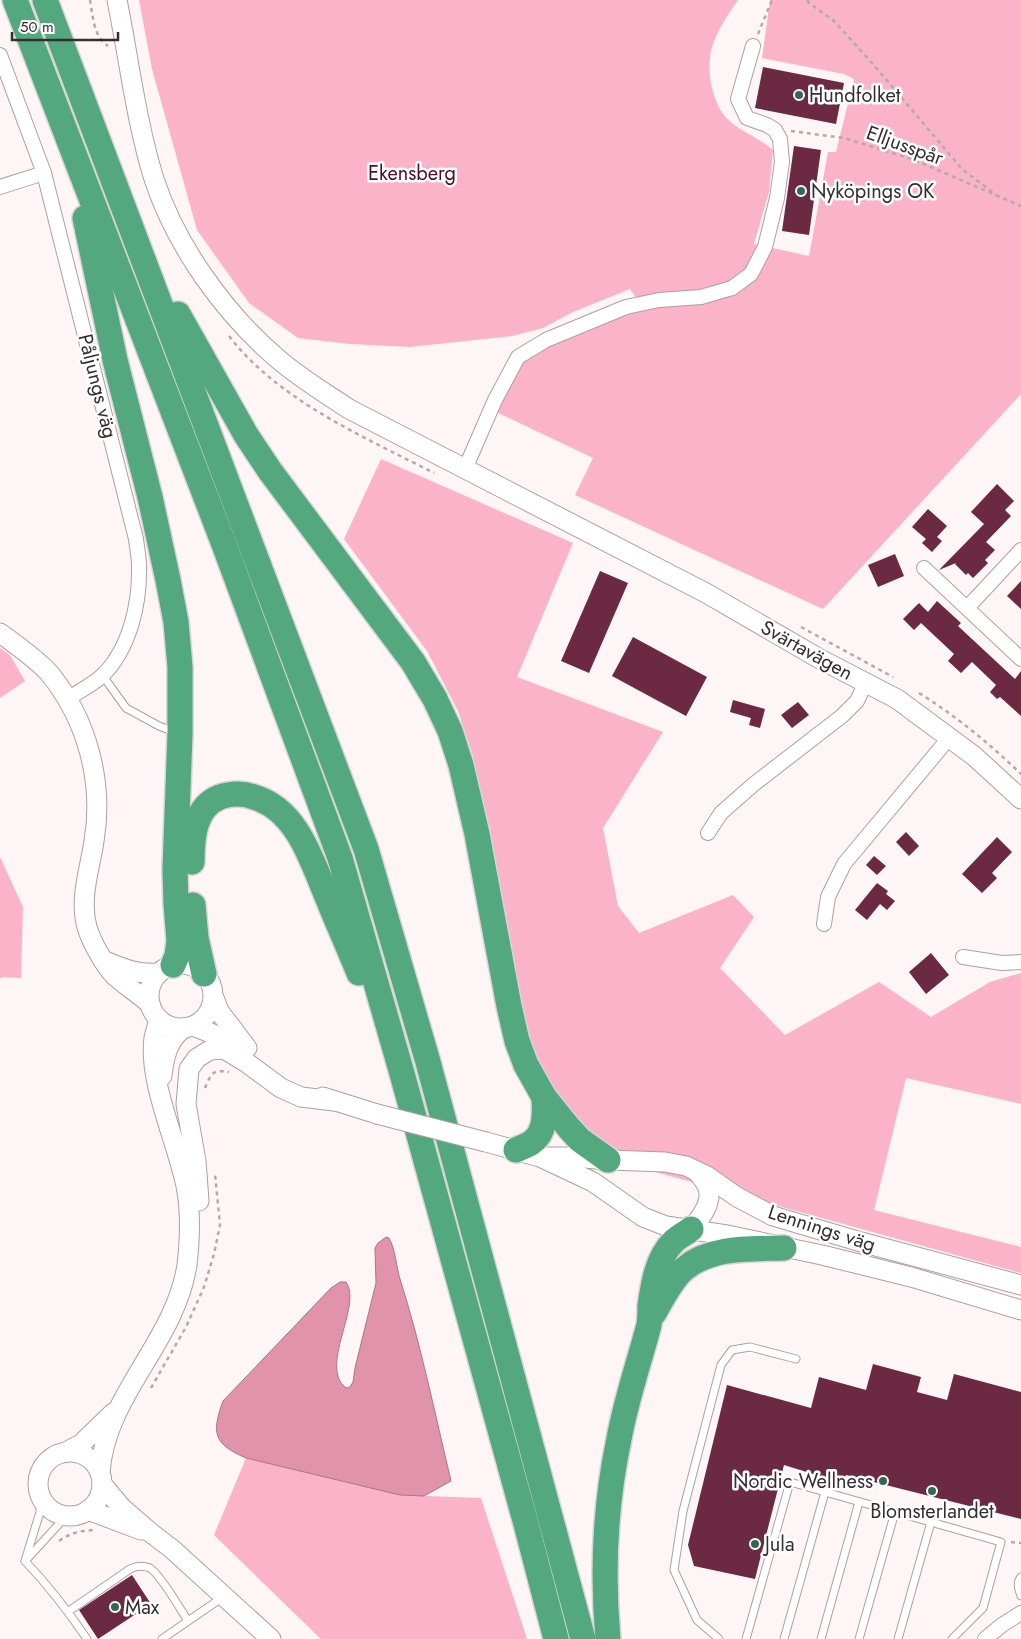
<svg xmlns="http://www.w3.org/2000/svg" width="1021" height="1639" viewBox="0 0 1021 1639" font-family="Jost,sans-serif">
<style>
.green{fill:#fab3c9}
.water{fill:#e193ac;stroke:#ad7486}
.building{fill:#6b2942}
.lines{fill:none;stroke-linecap:round;stroke-linejoin:round}
.lane-casing{stroke:#b19da2;stroke-width:9}
.street-casing{stroke:#b19da2;stroke-width:16}
.secondary-casing{stroke:#b19da2;stroke-width:21}
.highway-casing{stroke:#d7d5d5;stroke-width:28}
.path{stroke:#b3aaac;stroke-width:2.5;stroke-dasharray:4 4;stroke-linecap:butt}
.lane{stroke:#fff;stroke-width:7}
.street{stroke:#fff;stroke-width:14}
.secondary{stroke:#fff;stroke-width:19}
.highway{stroke:#53a880;stroke-width:25}
.secondary-bridge-casing{stroke:#b19da2;stroke-width:21;stroke-linecap:butt}
.secondary-bridge{stroke:#fff;stroke-width:19}
.poi-dot{fill:#32684f;stroke:#fff;stroke-width:2}
.labels{text-anchor:middle;stroke-width:5;stroke-linejoin:round;paint-order:stroke}
.poi-label{font-size:20px;fill:#352d2f;stroke:#fff;text-anchor:start}
.street-label{font-size:20px;fill:#352d2f;stroke:#fff}
.park-label{font-size:20px;fill:#4f0a29;stroke:#fff}
</style>
<rect width="100%" height="100%" fill="#fef5f7"/>
<g class="green">
<path d="M139 0H738C728 14 717 31 712 47 706 67 711 97 723 114 732 126 745 131 757 139 763 142 768 146 773 150L769 192 754 244 809 256 828 152H836L854 79 844 74 762 58 770 0H1021V394L823 609 575 495 593 458 492 410 518 357 640 304 630 289 573 312 543 328 512 336 410 347 350 344 298 338 249 303 197 230 152 69Z"/>
<polygon points="381,459 573,543 517,677 663,732 603,828 618,906 639,933 733,895 754,917 720,968 785,1035 879,982 931,1017 990,982 1021,973 1021,1104 906,1078 874,1210 1021,1247 1021,1273 641,1168 577,1121 546,1076 531,1042 522,1009 473,756 458,711 427,651 344,539"/>
<polygon points="0,648 10,655 25,681 0,698"/>
<polygon points="0,857 23,907 21,978 2,977 0,979"/>
<polygon points="246,1458 400,1495 481,1498 527,1639 321,1639 214,1535"/>
</g>
<path class="water" d="M386 1237 389 1238C396 1251 396 1266 400 1279 421 1345 435 1414 451 1481L424 1496 400 1495 246 1458C214 1444 211 1434 223 1401L331 1288 340 1282H346C363 1305 318 1367 346 1388L350 1387 353 1382 355 1368 376 1283 375 1248 378 1243Z"/>
<g class="building">
<polygon points="763,67 844,83 836,124 755,108"/>
<polygon points="794,146 821,150 809,235 782,231"/>
<polygon points="997,484 1014,501 1005,510 1011,516 986,542 995,550 985,560 988,563 973,578 968,573 966,575 955,564 956,563 939,570 984,524 971,512"/>
<polygon points="928,509 947,526 937,537 942,541 932,552 922,543 926,539 912,527"/>
<polygon points="895,554 904,576 878,587 868,565"/>
<polygon points="600,571 628,583 589,673 561,661"/>
<polygon points="1021,581 1021,609 1007,596"/>
<polygon points="937,601 961,623 958,626 1015,679 1021,671 1021,716 1000,697 997,699 990,692 996,685 972,662 961,673 948,661 954,654 921,623 914,630 903,619 919,603 928,612"/>
<polygon points="633,637 707,677 686,716 612,676"/>
<polygon points="733,700 765,709 760,728 749,725 751,718 730,712"/>
<polygon points="798,702 809,715 792,728 781,715"/>
<polygon points="906,832 919,846 909,856 896,842"/>
<polygon points="997,837 1012,852 992,873 997,878 982,893 962,874"/>
<polygon points="874,856 886,866 877,875 866,865"/>
<polygon points="877,883 888,891 886,894 895,901 887,910 880,904 867,920 855,910"/>
<polygon points="931,953 949,975 926,994 909,972"/>
<polygon points="873,1364 921,1377 917,1392 947,1400 954,1374 1021,1392 1021,1519 846,1475 842,1483 784,1465 755,1579 694,1566 688,1545 727,1385 811,1408 819,1377 866,1390"/>
<polygon points="132,1575 151,1604 98,1639 79,1610"/>
</g>
<g class="lines">
<g class="lane-casing">
<g id="lane">
<polyline points="103,676 126,708 159,726 175,732"/>
<polyline points="27,1559 59,1524 69,1515"/>
<path d="M25 1561C48 1585 68 1611 87 1639"/>
<polyline points="25,1561 40,1512 40,1494"/>
<path d="M1021 1577C1016 1583 1019 1590 1021 1596"/>
<path d="M69 1611 130 1569C136 1566 143 1565 150 1568 160 1574 181 1610 188 1621"/>
<polyline points="162,1639 223,1597"/>
<polyline points="719,1639 697,1620 674,1570 683,1511 721,1365 732,1350 750,1347 796,1359"/>
<polyline points="746,1639 790,1482 1001,1542 983,1608 952,1639"/>
<polyline points="784,1639 825,1492"/>
<polyline points="821,1639 859,1502"/>
<polyline points="859,1639 895,1512"/>
<polyline points="898,1639 931,1522"/>
</g>
</g>
<g class="street-casing">
<g id="street">
<path d="M0 55 44 173 136 539C137 548 139 557 139 566 140 603 130 648 103 675 94 684 79 691 68 699"/>
<polyline points="0,187 44,173"/>
<polyline points="465,469 495,400 518,357 546,340 626,307 659,300 701,297 732,288 751,274 765,247 777,198 782,162 780,139 775,130 767,125 747,118 738,99 753,46"/>
<polyline points="924,568 1021,659"/>
<polyline points="967,608 1021,550"/>
<polyline points="708,833 721,813 754,784 842,716 857,701 866,682"/>
<polyline points="824,924 828,897 844,864 949,738"/>
<polyline points="963,957 1002,963 1021,962"/>
<polyline points="985,1639 1002,1625 1021,1613"/>
</g>
</g>
<g class="secondary-casing">
<g id="secondary">
<path d="M117 0C129 59 136 121 154 179 176 246 224 313 278 359 300 378 325 393 349 409L706 593 820 659 897 699 974 756 1021 799"/>
<path d="M0 633C15 644 38 660 50 674 87 720 104 782 94 841 90 869 79 898 87 927 91 941 104 965 115 976 126 986 139 994 150 1004"/>
<path d="M105 961C124 969 139 975 159 973"/>
<circle cx="181" cy="996" r="32"/>
<polyline points="214,998 219,1011 247,1048"/>
<polyline points="193,1026 218,1036 242,1049"/>
<path d="M162 1076C164 1057 168 1039 184 1028"/>
<polyline points="323,1097 377,1114"/>
<polyline points="486,1142 540,1157 593,1182 643,1217 666,1226 727,1235 822,1255 911,1277 1021,1310"/>
<polyline points="543,1157 572,1157 608,1160 665,1162 686,1166 707,1176 737,1197 773,1216 861,1242 1021,1285"/>
<polyline points="199,1201 196,1161 186,1104 189,1069 197,1058 210,1050 224,1049 247,1063 281,1088 301,1097 334,1101"/>
<path d="M691 1229C700 1219 713 1203 708 1188 706 1182 700 1176 697 1171"/>
<polyline points="66,1452 81,1444 113,1413"/>
<circle cx="70" cy="1484" r="32"/>
<path d="M100 1473C105 1395 175 1343 187 1265 190 1239 191 1211 186 1186 177 1142 148 1081 154 1038 155 1032 158 1025 159 1019"/>
<polyline points="102,1484 122,1508 151,1533 172,1549 271,1639"/>
<polyline points="88,1510 141,1530"/>
</g>
</g>
<g class="highway-casing">
<g id="highway">
<polyline points="15,0 225,547 340,858 401,1070 526,1524 556,1639"/>
<polyline points="45,0 366,849 428,1062 583,1639"/>
<polyline points="85,218 115,360 150,497 168,580 176,622 180,667 180,734 175,869 176,904 179,941 177,956 173,965"/>
<polyline points="178,314 246,435 270,471 413,662 435,699 450,731 461,765 477,834 509,1006 517,1041 526,1065 544,1097 569,1128 580,1140 608,1160"/>
<path d="M192 862C192 838 194 807 220 797 232 793 243 793 254 797 298 810 312 862 328 899 338 924 349 948 359 973"/>
<polyline points="193,905 196,938 204,974"/>
<path d="M516 1150C520 1148 526 1146 531 1143 546 1133 545 1113 544 1097"/>
<path d="M654 1313C662 1299 672 1279 684 1269 711 1246 751 1249 784 1248"/>
<path d="M608 1639C602 1572 605 1505 619 1439 626 1400 639 1363 649 1325 650 1319 650 1312 650 1306 653 1285 657 1258 673 1242 678 1237 686 1233 691 1229"/>
</g>
</g>
<g class="path">
<path d="M90 0C93 16 93 36 108 46"/>
<polyline points="808,0 808,2 834,21 872,63 962,169 996,195"/>
<polyline points="758,34 772,0"/>
<polyline points="791,131 844,138 912,159 1021,206"/>
<path d="M229 336C278 400 364 437 434 473"/>
<polyline points="801,627 893,677"/>
<path d="M919 693C956 716 990 744 1021 774"/>
<path d="M205 1088C211 1074 212 1069 229 1072"/>
<polyline points="151,1388 186,1327 204,1287 214,1254 220,1225 215,1174"/>
<path d="M59 1541C70 1533 80 1531 93 1530"/>
<polyline points="1011,1542 1021,1543"/>
</g>
<use href="#lane" class="lane"/>
<use href="#street" class="street"/>
<use href="#secondary" class="secondary"/>
<use href="#highway" class="highway"/>
<g class="secondary-bridge-casing">
<polyline id="secondary-bridge" points="377,1114 486,1142"/>
</g>
<use href="#secondary-bridge" class="secondary-bridge"/>
</g>
<g class="poi-dot">
<circle cx="799" cy="95" r="5"/>
<circle cx="801" cy="191" r="5"/>
<circle cx="883" cy="1481" r="5"/>
<circle cx="932" cy="1491" r="5"/>
<circle cx="755" cy="1544" r="5"/>
<circle cx="115" cy="1607" r="5"/>
</g>
<g class="labels">
<g class="poi-label">
<text x="809" y="102">Hundfolket</text>
<text x="811" y="198">Nyköpings OK</text>
<text x="873" y="1488" text-anchor="end">Nordic Wellness</text>
<text x="932" y="1518" text-anchor="middle">Blomsterlandet</text>
<text x="765" y="1551">Jula</text>
<text x="125" y="1614">Max</text>
</g>
<g class="street-label">
<text transform="translate(905 145) rotate(20)" y="7">Elljusspår</text>
<text transform="translate(98 386) rotate(76)" y="7">Påljungs väg</text>
<text transform="translate(807 650) rotate(29)" y="7">Svärtavägen</text>
<text transform="translate(822 1228) rotate(18)" y="7">Lennings väg</text>
</g>
<g class="park-label">
<text x="412" y="180">Ekensberg</text>
</g>
</g>
<path d="M12 32v8h106v-8" fill="none" stroke="#352d2f" stroke-width="2.5"/>
<text x="20" y="32" font-size="15" fill="#352d2f" stroke="#ffffff" stroke-width="4" paint-order="stroke">50 m</text>
</svg>
